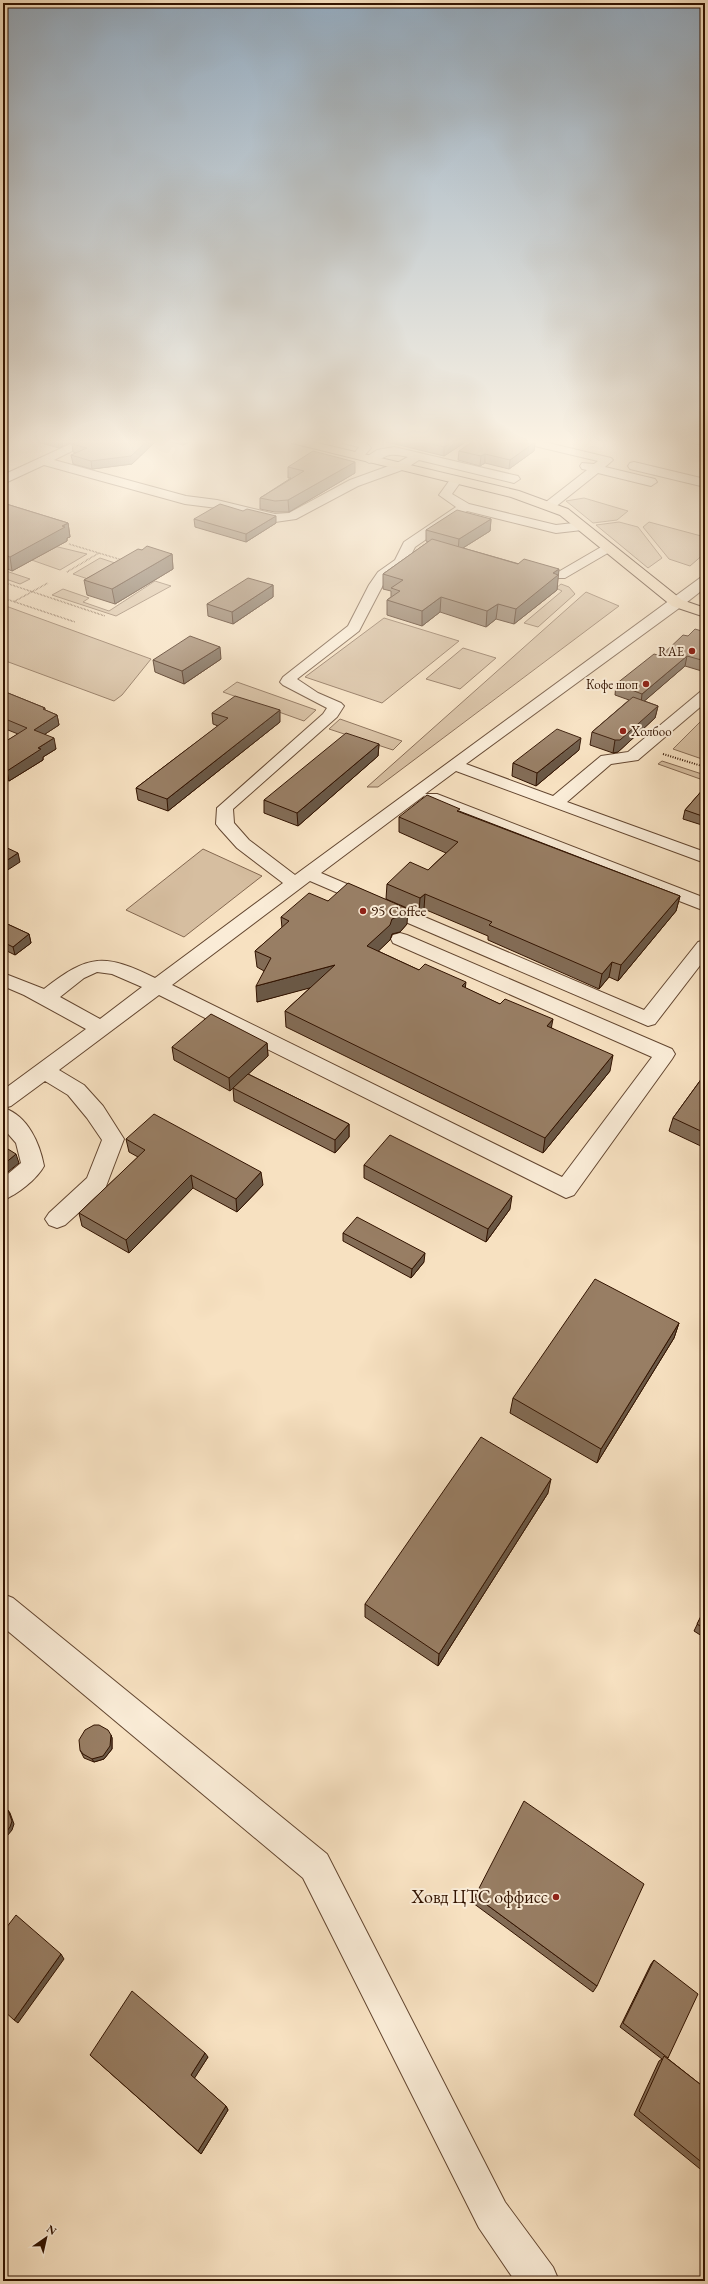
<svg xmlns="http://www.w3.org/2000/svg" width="708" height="2284" viewBox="0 0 708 2284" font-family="'EB Garamond',serif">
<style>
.green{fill:#d6bea0;stroke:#846850}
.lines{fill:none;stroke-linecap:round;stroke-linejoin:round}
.minor-casing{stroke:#634630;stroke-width:2}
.major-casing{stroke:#321300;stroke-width:2}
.path-far1{stroke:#321300;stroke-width:1.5;stroke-dasharray:0.5 1;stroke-linecap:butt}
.path{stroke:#321300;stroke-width:2;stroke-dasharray:1 1.5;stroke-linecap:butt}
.minor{fill:#faecd7;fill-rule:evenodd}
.major{fill:#f7e1c1;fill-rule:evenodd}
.wall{fill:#836c56;stroke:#321300}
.shaded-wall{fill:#6a5846;stroke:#321300}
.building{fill:#987e64;stroke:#321300}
.poi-dot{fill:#8f2418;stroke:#faecd7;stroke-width:1.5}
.labels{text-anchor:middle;stroke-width:4;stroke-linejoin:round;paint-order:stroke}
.far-poi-label{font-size:13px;fill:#321300;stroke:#faecd7;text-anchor:end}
.poi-label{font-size:15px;fill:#321300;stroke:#faecd7;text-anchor:start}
.near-poi-label{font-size:18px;fill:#321300;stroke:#faecd7;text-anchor:end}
</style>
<rect width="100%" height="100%" fill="#f7e1c1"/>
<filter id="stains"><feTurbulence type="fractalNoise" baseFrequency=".005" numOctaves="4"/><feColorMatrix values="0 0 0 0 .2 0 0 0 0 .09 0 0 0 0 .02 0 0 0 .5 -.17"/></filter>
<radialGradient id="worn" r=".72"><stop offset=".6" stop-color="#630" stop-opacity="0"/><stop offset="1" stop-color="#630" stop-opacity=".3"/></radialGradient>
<g class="green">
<polygon points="584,498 628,511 617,520 593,523 566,501"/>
<polygon points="619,522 638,527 662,558 648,568 596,525"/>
<polygon points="649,522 705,537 705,553 690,566 669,559 643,527"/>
<polygon points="54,546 87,554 60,570 26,558"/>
<polygon points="100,558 130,568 109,586 73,574"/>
<polygon points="3,570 30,579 20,584 3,578"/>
<polygon points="155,581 171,586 116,616 52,595 63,589 89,598 83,602 109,611"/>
<polygon points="561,584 569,587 575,594 538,627 524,623 562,591 556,588"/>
<polygon points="586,592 619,606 378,787 367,787"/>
<polygon points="3,605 151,659 122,695 114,701 3,660"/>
<polygon points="384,618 459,641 382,703 305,677"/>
<polygon points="463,648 496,658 460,689 426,679"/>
<polygon points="237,682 316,710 304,721 223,692"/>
<polygon points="705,717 705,760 673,749"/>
<polygon points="340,719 402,741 393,750 329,729"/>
<polygon points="662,761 705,775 705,778 703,780 658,764"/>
<polygon points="203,849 262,876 184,937 126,910"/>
</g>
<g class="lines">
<g class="minor-casing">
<g id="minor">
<path d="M77 441H92L54 460 186 496 217 500 275 514 289 513 350 480 397 463 408 457C383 451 389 458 369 463L363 459 377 450 394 447 518 476 520 479 514 483 419 460 405 469 358 486 296 519 275 522 217 508 185 504 44 465 3 484V475Z"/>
<polygon points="341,441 367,443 371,448 362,458 358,459 352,456 359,447 343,443"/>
<polygon points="520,441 540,441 611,458 613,460 605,467 655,479 657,482 651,486 598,473 554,508 546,508 544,505 546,502 587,470 582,469 580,466 582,463 594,464 598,461 522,443"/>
<polygon points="634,462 705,479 705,487 630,469 628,466 630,463"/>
<path d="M456 476 462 480 452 494 469 504 556 525 582 522 588 526 582 530 556 533 467 511 415 547 406 565 388 578 383 585 359 631 297 679 318 693 341 703 344 706 337 717 233 809 234 823 249 840 295 875 700 578 705 577V588L682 606 466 764 553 796 601 756 628 752 700 692 705 690V703L638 760 611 764 567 802 705 852V863L456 771 425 794H437L705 898V911L425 802 423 798 425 795 321 873 644 1010 698 942 705 940V959L655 1024 648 1026 310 881 172 985 562 1177 652 1057 393 943 391 939 393 935 400 933 407 935 672 1049 675 1054 672 1059 574 1195 566 1198 159 995 59 1070 84 1085 103 1106 124 1139 105 1189 65 1225 57 1228 49 1225 45 1219 49 1213 87 1178 102 1140 87 1118 68 1095 45 1081 11 1106 4 1108C28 1116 40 1144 44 1166 37 1179 17 1195 3 1200V1178L21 1163 16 1143 3 1128V1090L86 1029 24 995 3 986V973L44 989C89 954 104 953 155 978L283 883 237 848 219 828 216 824 217 808 323 714 327 708 283 685 280 682 283 677 348 626 369 585 378 572 395 560 404 542 456 507 439 495 452 477ZM97 972 112 974 142 987 100 1019 60 997 84 978Z"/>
<polygon points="608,543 615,547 613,550 565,578 555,578 553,575"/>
<polygon points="3,1594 13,1598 327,1854 505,2202 553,2267 559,2281 515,2281 479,2228 303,1878 3,1627"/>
</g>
</g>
<g class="major-casing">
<polygon id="major" points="290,441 309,441 519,491 568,509 682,600 705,608 705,617 672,606 560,515 511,497 292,443"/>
</g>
<g class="path-far1">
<polyline points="69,544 122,560"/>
<polyline points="67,572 99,553"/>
<polyline points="3,582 105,616"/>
<polyline points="3,598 75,622"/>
<polyline points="15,601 48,583"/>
</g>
<polyline class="path" points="663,754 705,767"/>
<use href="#minor" class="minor"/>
<use href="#major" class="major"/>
</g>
<g class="wall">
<polygon points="34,441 74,441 59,448"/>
<polygon points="79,441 156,441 132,464 92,469 73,464 71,455 77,453 73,452 72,444"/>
<polygon points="167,441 192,441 183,445"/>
<polygon points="383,441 467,441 444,456"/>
<polygon points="681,441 705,441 705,442 700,445"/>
<polygon points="535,442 534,451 509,469 485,463 480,466 458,460 459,451"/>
<polygon points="288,467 355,473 289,512 275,512 260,509 260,498 291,478 288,478"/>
<polygon points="705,493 705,504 703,503 704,494"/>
<polygon points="3,503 68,523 70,537 67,538 67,541 12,571 3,567"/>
<polygon points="194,519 276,523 246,542 195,527"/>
<polygon points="491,519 490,531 463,548 558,575 557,590 514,624 496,619 486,627 440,612 422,626 387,615 387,600 391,597 391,591 383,589 383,574 428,542 426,541 426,530"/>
<polygon points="142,550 172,554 173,569 115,604 87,595 84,580"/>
<polygon points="273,585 273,597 233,624 208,616 207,604"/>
<polygon points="705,632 705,672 685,666 644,701 658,706 655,718 618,752 613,753 590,745 592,732 629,700 615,695 616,684 661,656 688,636"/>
<polygon points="221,659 184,684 155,672 153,660"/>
<polygon points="3,691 45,708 45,710 57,715 59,725 45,734 56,749 43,757 43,760 9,781 3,778 3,743 18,734 3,728"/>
<polygon points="212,713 280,722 168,811 138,800 136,788 218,726 213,724"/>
<polygon points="379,744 378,756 298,826 264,813 264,800"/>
<polygon points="579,750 536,786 512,776 513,763"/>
<polygon points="705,787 705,826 683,819 685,810"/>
<polygon points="459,811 680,896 676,911 618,981 609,977 599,989 488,940 488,936 424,909 419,913 386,899 387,884 428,870 446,853 399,832 399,817"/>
<polygon points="328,901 407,924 400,932 392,934 390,940 378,951 419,970 465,988 552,1028 610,1071 543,1153 286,1027 285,1011 311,987 257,1002 264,971 257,967 255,951 282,928 281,917"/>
<polygon points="3,922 29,934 31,943 15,955 3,949"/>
<polygon points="267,1043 268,1056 248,1074 349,1124 349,1137 335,1153 234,1101 233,1088 234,1087 230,1091 174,1060 172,1047"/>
<polygon points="705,1074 705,1148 669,1131 673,1118"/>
<polygon points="126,1139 263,1185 237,1212 193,1188 129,1253 82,1226 79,1213 138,1157 129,1152"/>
<polygon points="364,1165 510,1209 486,1242 364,1178"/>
<polygon points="343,1233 424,1262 411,1278 343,1241"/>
<polygon points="679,1323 674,1338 597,1463 510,1413 513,1398"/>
<polygon points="548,1493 438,1666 365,1617 365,1604"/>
<polygon points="705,1608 705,1638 694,1631"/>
<polygon points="111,1735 112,1738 112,1749 104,1759 94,1762 84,1758 80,1750"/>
<polygon points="475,1896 597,1986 593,1992 473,1903"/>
<polygon points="654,1960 668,2058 667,2058 705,2088 705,2173 634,2115 659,2061 662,2059 620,2027 651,1964"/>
<polygon points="90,2055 208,2057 194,2078 226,2106 228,2110 201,2154"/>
</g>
<g class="shaded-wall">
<polygon points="58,441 74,441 59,448"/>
<polygon points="147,441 156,441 132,464 92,469 91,461"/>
<polygon points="182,441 192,441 183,445"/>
<polygon points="454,441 467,441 444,456 444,447"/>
<polygon points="701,441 705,441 705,442 700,445"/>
<polygon points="535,442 534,451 509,469 510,460"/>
<polygon points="485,454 485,463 480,466 481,456"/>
<polygon points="355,462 355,473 289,512 288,500"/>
<polygon points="276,516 276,523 246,542 246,534"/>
<polygon points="491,519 490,531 458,551 459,539"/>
<polygon points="68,523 70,537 67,538 67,541 12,571 10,557"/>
<polygon points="172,554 173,569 115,604 112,589"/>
<polygon points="559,569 557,590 514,624 516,609 553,573"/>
<polygon points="273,585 273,597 233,624 232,612"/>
<polygon points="441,597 440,612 422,626 422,611"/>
<polygon points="498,604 496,619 486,627 487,611"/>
<polygon points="220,647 221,659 184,684 182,671"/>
<polygon points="687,656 685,666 641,704 642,694"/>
<polygon points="658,706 655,718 618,752 613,753 615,740"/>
<polygon points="280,710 280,722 168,811 167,799"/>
<polygon points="57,715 59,725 36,740 34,730"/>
<polygon points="54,738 56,749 43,757 43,760 9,781 7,771 38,748"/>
<polygon points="581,738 579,750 536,786 537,773"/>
<polygon points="379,744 378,756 298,826 297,813"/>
<polygon points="18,853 20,862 3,873 3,863"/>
<polygon points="425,894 424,909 419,913 420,898"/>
<polygon points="680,896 676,911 618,981 621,965"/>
<polygon points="408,909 407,924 400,932 392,934 390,940 367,962 367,946 392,919"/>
<polygon points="29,934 31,943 15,955 13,947"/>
<polygon points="612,962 609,977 599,989 602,974"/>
<polygon points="335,965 336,981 257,1002 256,986"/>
<polygon points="466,982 464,998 462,986"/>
<polygon points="553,1019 550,1035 547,1026"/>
<polygon points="267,1043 268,1056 230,1091 229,1078"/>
<polygon points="613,1055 610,1071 543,1153 545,1138"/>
<polygon points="349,1124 349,1137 335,1153 335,1140"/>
<polygon points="16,1154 19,1163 3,1176 3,1165"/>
<polygon points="261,1172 263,1185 237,1212 236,1199"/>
<polygon points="191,1175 193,1188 129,1253 126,1240"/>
<polygon points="512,1196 510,1209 486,1242 488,1229"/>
<polygon points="425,1253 424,1262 411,1278 412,1269"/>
<polygon points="679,1323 674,1338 597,1463 601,1449"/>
<polygon points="551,1479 548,1493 438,1666 439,1654"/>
<polygon points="111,1735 112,1738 112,1749 104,1759 94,1762 92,1759"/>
<polygon points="8,1810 10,1813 14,1824 12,1830 3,1841 3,1836"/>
<polygon points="61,1954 64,1959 18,2023 14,2020"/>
<polygon points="205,2053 208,2057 194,2079 191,2075"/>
<polygon points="226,2106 228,2110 201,2154 198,2151"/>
</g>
<g class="building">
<polygon points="79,441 147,441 131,456 91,461 71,455 87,448 72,444"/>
<polygon points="419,441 454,441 444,447"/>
<polygon points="473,441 529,441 535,442 510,460 485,454 481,456 459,451"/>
<polygon points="313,451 355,462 288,500 275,501 260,498 304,471 288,467"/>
<polygon points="3,503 68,523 62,526 65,527 10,557 3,554"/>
<polygon points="220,504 243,511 247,509 276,516 246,534 194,519"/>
<polygon points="457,510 491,519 459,539 426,530"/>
<polygon points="432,539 518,564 524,559 559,569 553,573 558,575 516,609 498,604 487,611 441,597 422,611 387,600 400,591 391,588 403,580 383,574"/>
<polygon points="147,546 172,554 112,589 84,580 138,549 142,550"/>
<polygon points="248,578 273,585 232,612 207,604"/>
<polygon points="695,629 705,632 705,661 687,656 642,694 616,684 654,654 661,656 683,635 688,636"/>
<polygon points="190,636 220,647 182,671 153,660"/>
<polygon points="3,691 45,708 43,709 57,715 34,730 54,738 38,748 41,749 7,771 3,769 3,743 27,728 3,718"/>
<polygon points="235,696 280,710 167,799 136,788 228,718 212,713"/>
<polygon points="633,697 658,706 620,740 615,740 592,732"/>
<polygon points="557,729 581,738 537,773 513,763"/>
<polygon points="346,733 379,744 297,813 264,800"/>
<polygon points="705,787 705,817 685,810"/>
<polygon points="427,795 460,809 457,811 680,896 621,965 612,962 602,974 489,925 492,922 425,894 420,898 387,884 410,862 428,870 458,842 399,817"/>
<polygon points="3,846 18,853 3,863"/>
<polygon points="348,883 408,909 400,916 392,919 390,925 367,946 419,970 425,964 466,982 462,986 500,1004 505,999 553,1019 547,1026 613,1055 545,1138 285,1011 335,965 256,986 271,958 255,951 289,921 281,917 309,893 328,901"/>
<polygon points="3,922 29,934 13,947 3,942"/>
<polygon points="211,1014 267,1043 229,1078 172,1047"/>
<polygon points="248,1074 349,1124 335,1140 233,1088"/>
<polygon points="705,1074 705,1133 673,1118"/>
<polygon points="154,1114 261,1172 236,1199 191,1175 126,1240 79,1213 145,1150 126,1139"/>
<polygon points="390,1135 512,1196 488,1229 364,1165"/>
<polygon points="3,1146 16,1154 3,1165"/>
<polygon points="357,1217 425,1253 412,1269 343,1233"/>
<polygon points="595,1279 679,1323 601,1449 513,1398"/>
<polygon points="481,1437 551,1479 439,1654 365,1604"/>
<polygon points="705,1608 705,1629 697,1624"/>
<polygon points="94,1725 99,1725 108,1730 111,1735 110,1746 103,1756 92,1759 83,1754 80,1750 79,1740 85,1730"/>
<polygon points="524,1801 644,1884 597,1986 475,1896"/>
<polygon points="3,1806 5,1807 8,1810 12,1821 10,1827 3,1836"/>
<polygon points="16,1915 61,1954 14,2020 3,2010 3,1932"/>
<polygon points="654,1960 698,1994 668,2058 623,2023"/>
<polygon points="132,1991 205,2053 191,2075 226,2106 198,2151 90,2055"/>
<polygon points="664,2056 705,2088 705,2165 639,2111"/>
</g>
<linearGradient id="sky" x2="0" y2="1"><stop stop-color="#93aabe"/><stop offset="0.58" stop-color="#fbf2e3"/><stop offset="1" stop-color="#fbf2e3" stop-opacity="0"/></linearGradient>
<rect width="708" height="761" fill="url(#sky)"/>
<g class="poi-dot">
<circle cx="692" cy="651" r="4"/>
<circle cx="646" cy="684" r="4"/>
<circle cx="623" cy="731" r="4"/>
<circle cx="363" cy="911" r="4"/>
<circle cx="556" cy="1897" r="4"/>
</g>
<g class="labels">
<g class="far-poi-label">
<text x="684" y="656">RAE</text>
<text x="638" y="689">Кофе шоп</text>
<text x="631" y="736" text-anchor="start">Холбоо</text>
</g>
<g class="poi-label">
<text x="371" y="916">95 Coffee</text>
</g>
<g class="near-poi-label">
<text x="548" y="1903">Ховд ЦТС оффисс</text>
</g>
</g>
<rect width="708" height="2284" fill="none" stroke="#f7e1c1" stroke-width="16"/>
<rect x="4" y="4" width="700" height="2276" fill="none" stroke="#321300" stroke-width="2"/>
<rect x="8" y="8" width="692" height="2268" fill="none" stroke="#321300"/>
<g transform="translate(46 2238) rotate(34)" stroke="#faecd7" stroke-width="3" paint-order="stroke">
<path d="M0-3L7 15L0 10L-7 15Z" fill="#321300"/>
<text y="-6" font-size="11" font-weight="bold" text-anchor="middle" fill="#321300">N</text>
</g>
<rect width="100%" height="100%" filter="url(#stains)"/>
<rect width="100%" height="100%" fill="url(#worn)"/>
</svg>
